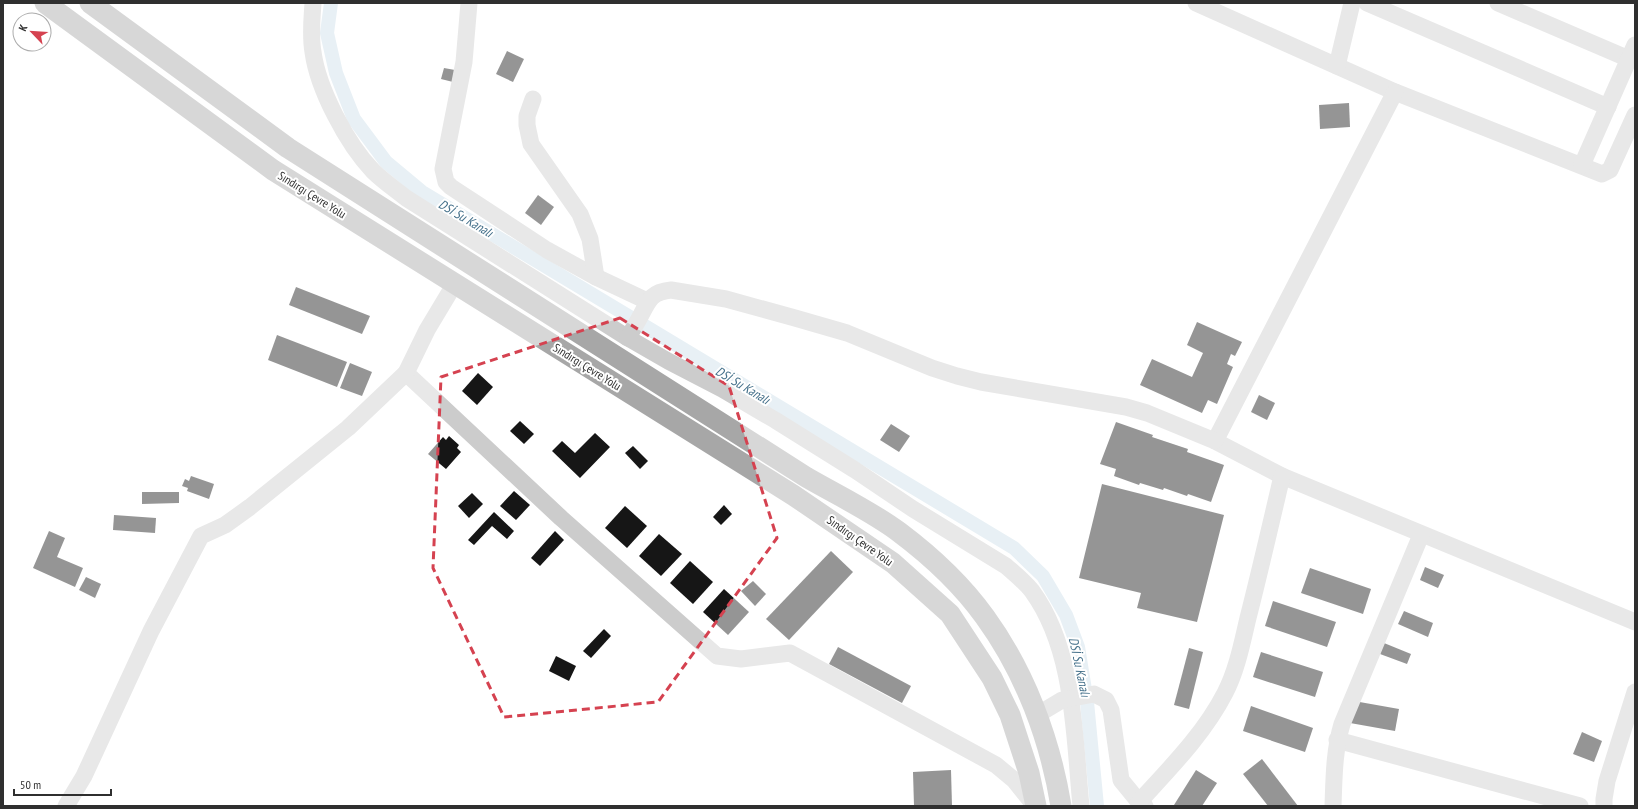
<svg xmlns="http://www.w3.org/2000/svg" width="1638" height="809" viewBox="0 0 1638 809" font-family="'PT Sans Narrow',sans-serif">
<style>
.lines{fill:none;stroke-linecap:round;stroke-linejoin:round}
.canal{stroke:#ccdee9;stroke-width:14}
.building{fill:#161616}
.minor{stroke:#ccc;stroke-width:17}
.major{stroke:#a7a7a7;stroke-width:21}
.marked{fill:none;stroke:#d54250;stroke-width:3;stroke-dasharray:8 5;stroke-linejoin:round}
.labels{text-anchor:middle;stroke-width:4;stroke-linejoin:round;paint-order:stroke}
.street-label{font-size:12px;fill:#2f2f2f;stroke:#fff}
.water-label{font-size:13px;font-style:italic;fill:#44708a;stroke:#fff}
</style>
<rect width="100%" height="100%" fill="#fff"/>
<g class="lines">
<polyline class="canal" points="331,3 327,33 336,73 354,119 386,162 422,192 1014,548 1043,576 1066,615 1078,647 1087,702 1097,806"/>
</g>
<g class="building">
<polygon points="507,51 524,59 513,82 496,74"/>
<polygon points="444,68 455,70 453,82 441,79"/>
<polygon points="1349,103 1350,127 1320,129 1319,105"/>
<polygon points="538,195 554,207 541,225 525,213"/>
<polygon points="296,287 370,316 362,334 289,305"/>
<polygon points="1197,322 1242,342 1235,356 1231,354 1227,364 1233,367 1217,404 1208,400 1202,413 1140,385 1152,359 1192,377 1203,353 1187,345"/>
<polygon points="277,335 347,362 337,387 268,360"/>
<polygon points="350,363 372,372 362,396 340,388"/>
<polygon points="478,373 493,387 477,405 462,391"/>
<polygon points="1259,395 1275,403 1267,420 1251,412"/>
<polygon points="520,421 534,434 524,444 510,431"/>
<polygon points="1116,422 1153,435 1152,437 1188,449 1187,452 1224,465 1211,502 1188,494 1187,496 1164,488 1163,490 1140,483 1139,485 1114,476 1116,469 1100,464"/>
<polygon points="891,424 910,436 899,452 880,440"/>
<polygon points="595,433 610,447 580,478 552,451 562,441 575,453"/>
<polygon points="449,436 459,445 457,448 461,452 446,469 428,454 443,437 446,440"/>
<polygon points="633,446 648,461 640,469 625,453"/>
<polygon points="191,476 214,484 209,499 187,491 188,488 182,486 185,479 189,481"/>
<polygon points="1102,484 1224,515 1197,622 1137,608 1141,593 1079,578"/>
<polygon points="514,491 530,505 516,520 500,506"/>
<polygon points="142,492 179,492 179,503 142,504"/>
<polygon points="472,493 483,504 469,518 458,506"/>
<polygon points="724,505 732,514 721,525 713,517"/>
<polygon points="625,506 647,526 627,548 605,528"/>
<polygon points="494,512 514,531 507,539 492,526 474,545 468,540"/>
<polygon points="114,515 156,518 155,533 113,530"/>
<polygon points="49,531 65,538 57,557 83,568 75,587 33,568"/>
<polygon points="555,531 564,540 540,566 531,558"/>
<polygon points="659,534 682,554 661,576 639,556"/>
<polygon points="831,551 853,572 789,640 766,619"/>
<polygon points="690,561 713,582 693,604 670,583"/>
<polygon points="1425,567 1444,575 1438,588 1420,580"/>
<polygon points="1310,568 1371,589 1363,614 1301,593"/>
<polygon points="86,577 101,584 95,598 79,590"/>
<polygon points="753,581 766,594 755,606 741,591"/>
<polygon points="724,589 749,612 728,635 703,612"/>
<polygon points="1273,601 1336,622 1327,647 1265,626"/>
<polygon points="1404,611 1433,623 1428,637 1398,624"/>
<polygon points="604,629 611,636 591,658 583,651"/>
<polygon points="1384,643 1411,654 1407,664 1380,654"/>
<polygon points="838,647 911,686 902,703 829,664"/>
<polygon points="1189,648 1203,652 1189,709 1174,705"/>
<polygon points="1261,652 1323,672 1315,697 1253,677"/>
<polygon points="556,656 576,666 569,681 549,671"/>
<polygon points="1354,701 1399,709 1395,731 1350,723"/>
<polygon points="1251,706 1313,728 1305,752 1243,731"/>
<polygon points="1582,732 1602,741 1594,762 1573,754"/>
<polygon points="1262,759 1298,806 1268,806 1243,774"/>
<polygon points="951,770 952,806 914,806 913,772"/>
<polygon points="1196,770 1217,783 1202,806 1175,806 1174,805"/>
</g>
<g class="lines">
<g class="minor">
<path d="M313 3C312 19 310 35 313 52 318 89 347 144 373 171 383 181 395 189 406 198L628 338 668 361 722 389 775 420 855 470 913 509 1006 566C1015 574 1025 582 1032 591 1075 650 1074 736 1081 806"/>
<polyline points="469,3 464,62 443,169 446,182 451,187 547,250 596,277 647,301"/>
<polyline points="1196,3 1395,92 1602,174 1610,170 1635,115"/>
<polyline points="1367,3 1608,107"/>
<polyline points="1498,3 1629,59"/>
<polyline points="1337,66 1352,3"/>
<polyline points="1395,92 1215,441 1282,476 1635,622"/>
<polyline points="533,99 527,116 527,125 531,144 580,214 590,239 596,277"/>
<polyline points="1582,165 1635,45"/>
<polyline points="454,285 427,330 406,373 561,518 717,656 741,659 790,653 996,765 1014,780 1035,806"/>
<path d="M628 338C632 330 637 323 641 315 649 299 652 292 671 290L726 299 795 318 847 333 932 368 957 376 981 382 1126 407 1147 413 1215 441"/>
<polyline points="1037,715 1062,700 1094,694 1106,700 1111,710 1121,780 1139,802 1145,806"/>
<polyline points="1337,740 1580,806"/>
<path d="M1139 802C1170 768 1204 734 1225 693 1237 670 1242 643 1248 618 1260 571 1271 523 1282 476"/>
<polyline points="66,806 84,776 151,631 201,536 225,525 250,507 348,428 406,373"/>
<path d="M1333 806C1334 778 1334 751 1342 724L1421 535"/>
<polyline points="1604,806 1604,799 1607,781 1635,692"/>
</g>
<g class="major">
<polyline points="45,3 273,170 793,495 893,563 950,614 992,678 1010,715 1029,773 1036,806"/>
<path d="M90 3 288 148 806 477C837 495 871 511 899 532 931 556 962 585 985 617 1025 672 1050 739 1061 806"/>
</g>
</g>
<path d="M0 0H1638V809H0ZM620 318 729 386 777 538 658 702 504 717 433 568 441 377Z" fill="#fff" fill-opacity=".55" fill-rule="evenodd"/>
<path class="marked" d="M620 318 729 386 777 538 658 702 504 717 433 568 441 377Z"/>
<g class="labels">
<g class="street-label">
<text transform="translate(312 195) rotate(32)" y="4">Sındırgı Çevre Yolu</text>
<text transform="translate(587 367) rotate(32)" y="4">Sındırgı Çevre Yolu</text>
<text transform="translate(860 541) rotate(35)" y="4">Sındırgı Çevre Yolu</text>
</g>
<g class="water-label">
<text transform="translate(466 218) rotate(31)" y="5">DSİ Su Kanalı</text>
<text transform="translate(743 385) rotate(31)" y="5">DSİ Su Kanalı</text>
<text transform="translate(1080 667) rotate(78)" y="5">DSİ Su Kanalı</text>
</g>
</g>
<rect width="1638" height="809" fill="none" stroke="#2f2f2f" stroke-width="8"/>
<g transform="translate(32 32) rotate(295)"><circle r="19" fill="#ffffff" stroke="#acacac"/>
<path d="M0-3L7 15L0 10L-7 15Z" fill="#d54250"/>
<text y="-6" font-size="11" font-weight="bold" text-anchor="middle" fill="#2f2f2f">K</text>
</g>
<path d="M14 789v6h97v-6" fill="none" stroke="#2f2f2f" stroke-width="2"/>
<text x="20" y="789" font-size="12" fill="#2f2f2f" stroke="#ffffff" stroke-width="3" paint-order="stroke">50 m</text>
</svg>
